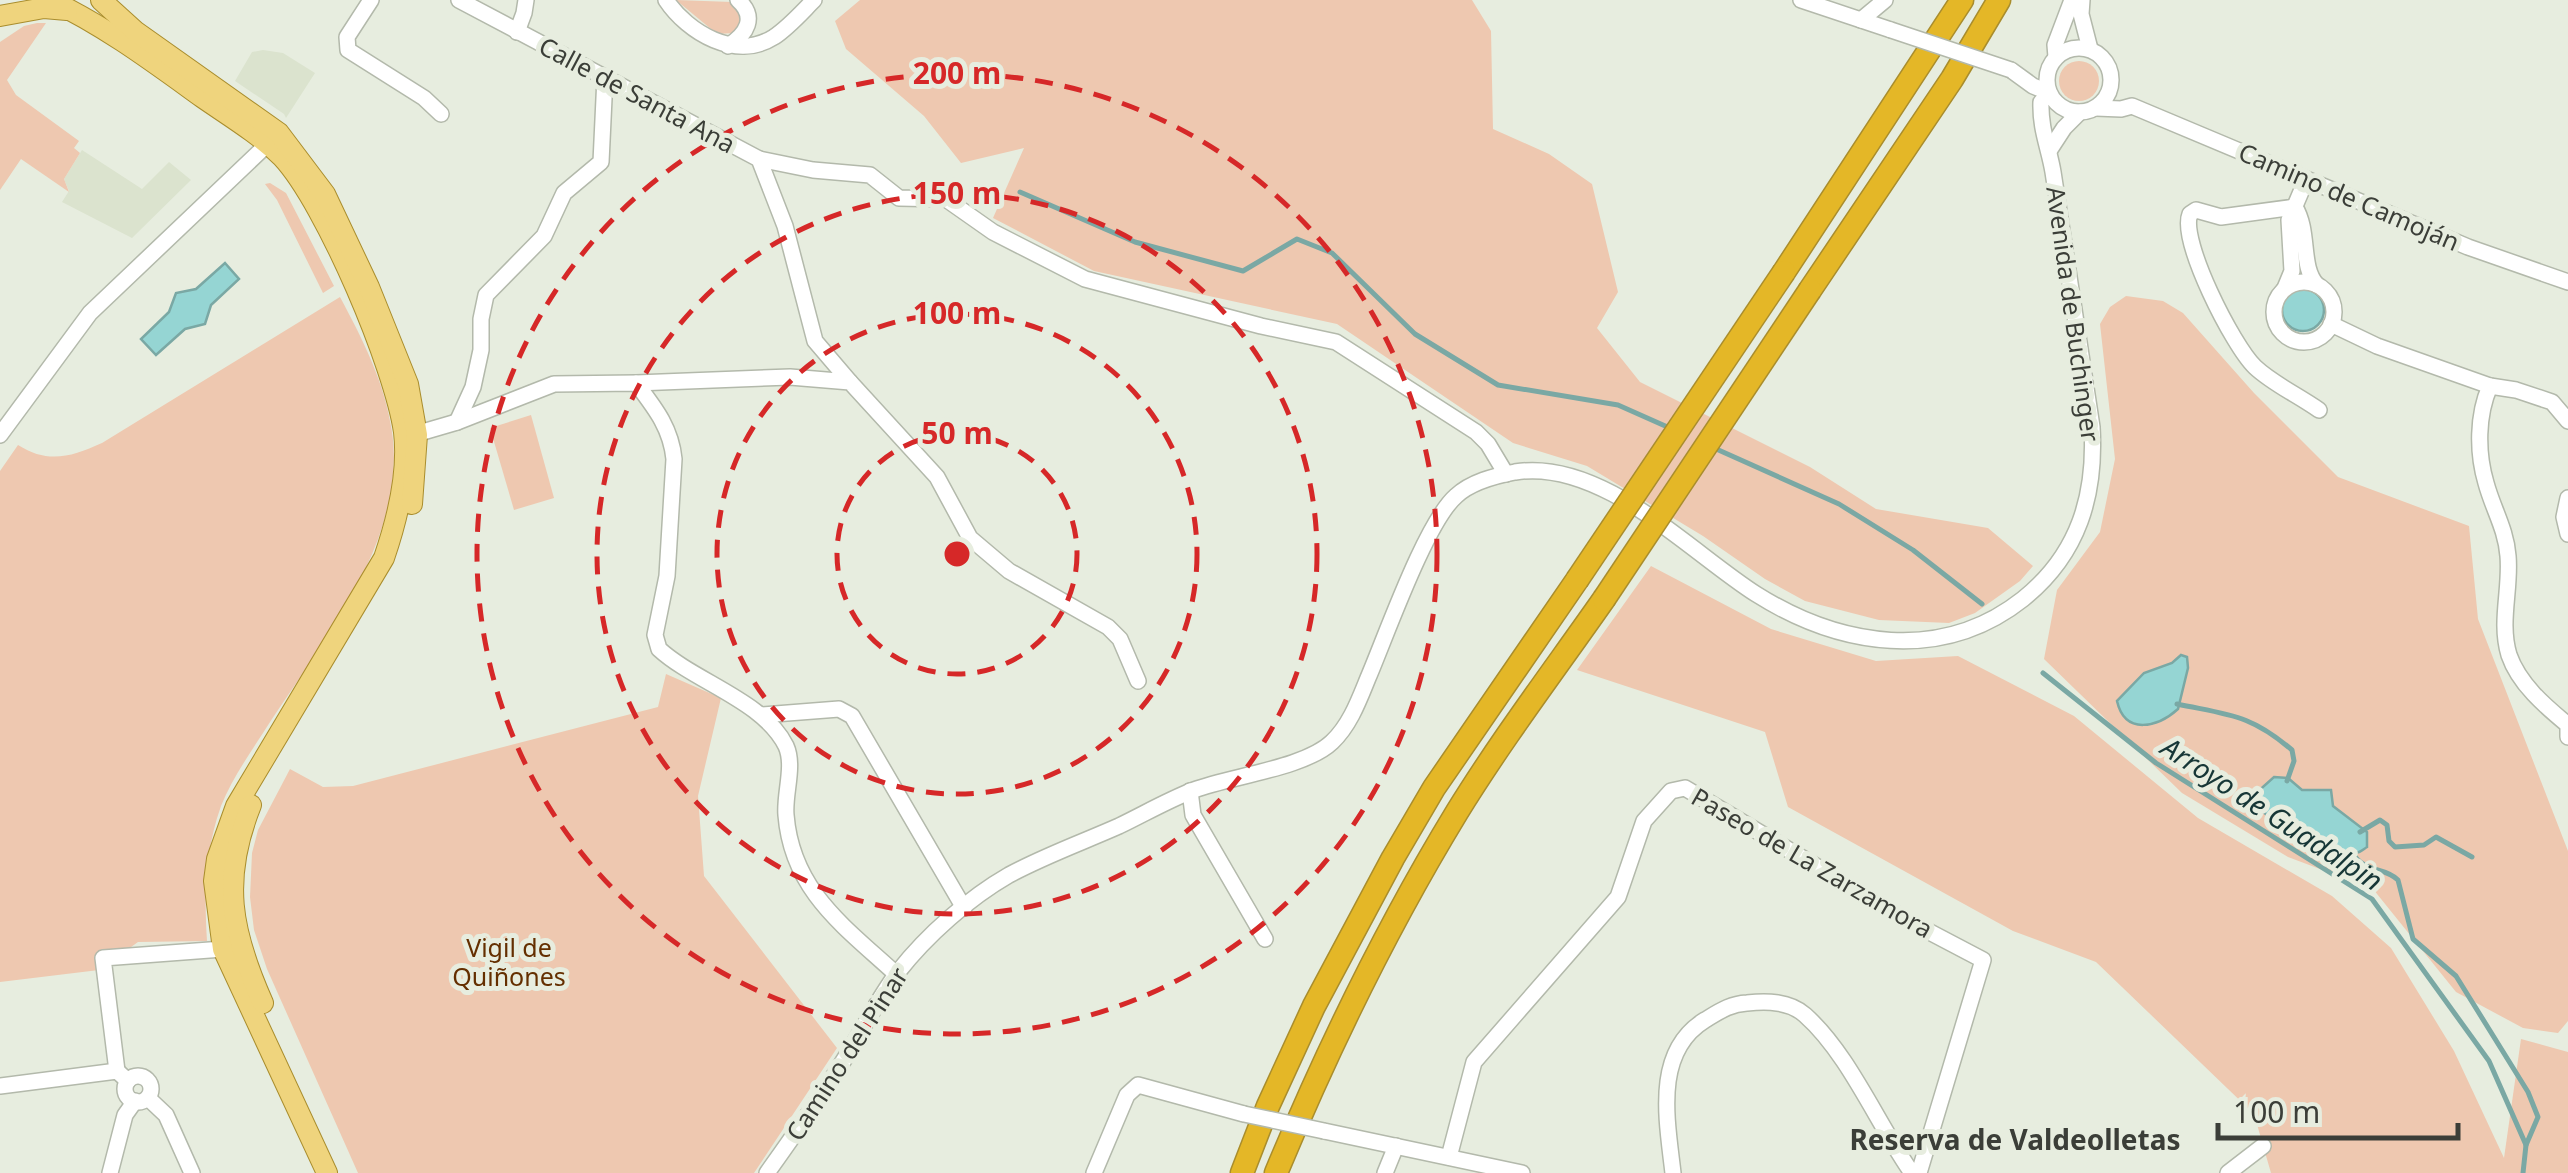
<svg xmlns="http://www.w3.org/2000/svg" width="2568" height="1173" viewBox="0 0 2568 1173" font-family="'Noto Sans',sans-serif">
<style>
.built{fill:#dbe3ce}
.green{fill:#eec8b0}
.water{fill:#95d5d3;stroke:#7aa8a4;stroke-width:2.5}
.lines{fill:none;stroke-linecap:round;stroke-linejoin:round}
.stream{stroke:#7aa8a4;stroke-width:5}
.minor-casing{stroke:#b3b9ab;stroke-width:18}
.major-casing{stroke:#a98d2d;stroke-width:22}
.highway-casing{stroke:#a98d2d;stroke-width:25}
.minor{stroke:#fff;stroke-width:15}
.major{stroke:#efd47d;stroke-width:20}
.highway{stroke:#e4b727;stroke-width:22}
.minor-bridge-casing{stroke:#b3b9ab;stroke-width:18;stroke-linecap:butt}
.highway-bridge-casing{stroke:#a98d2d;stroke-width:25;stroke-linecap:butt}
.minor-bridge{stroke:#fff;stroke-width:15}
.highway-bridge{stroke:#e4b727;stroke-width:22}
.ring{fill:none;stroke:#d62828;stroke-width:5;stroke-dasharray:18 12}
.labels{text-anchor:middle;stroke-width:10;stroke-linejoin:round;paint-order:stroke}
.street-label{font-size:25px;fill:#3b3e38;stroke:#e7eddf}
.park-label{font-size:25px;fill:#642f00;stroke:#e7eddf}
.water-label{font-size:28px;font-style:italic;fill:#163636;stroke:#e7eddf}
.neighbourhood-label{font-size:28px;font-weight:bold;fill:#3b3e38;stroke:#e7eddf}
.centre{fill:#d62828;stroke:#e7eddf;stroke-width:5}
.ring-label{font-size:30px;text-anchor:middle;font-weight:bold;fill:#d62828;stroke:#e7eddf;stroke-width:10;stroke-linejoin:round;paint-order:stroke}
</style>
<rect width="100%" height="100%" fill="#e7eddf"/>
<g class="built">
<polygon points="263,50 283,53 315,73 286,118 284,114 235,81 252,52"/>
<polygon points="82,150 142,189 169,162 191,180 132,238 62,202 69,191 64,179"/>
</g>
<g class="green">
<polygon points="676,0 732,2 744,19 734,33 717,34"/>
<polygon points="860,0 1472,0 1491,31 1493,129 1549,154 1592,184 1618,292 1597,328 1640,382 1810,467 1876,509 1988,528 2033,566 2020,581 1975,613 1949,623 1879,620 1805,601 1765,579 1703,536 1587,466 1513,443 1337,324 1094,271 993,218 1024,148 961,163 924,116 846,49 835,21"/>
<polygon points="37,23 46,23 7,80 16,95 79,141 74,148 80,153 64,179 69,192 21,159 0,190 0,42 24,26"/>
<circle cx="2079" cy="81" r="20"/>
<polygon points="270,183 286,193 334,286 323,293 277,200 265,184"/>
<polygon points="2126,296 2163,301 2183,313 2254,393 2338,477 2469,526 2478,619 2568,851 2568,1021 2558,1033 2523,1028 2456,992 2373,889 2288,857 2182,793 2044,659 2057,590 2100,532 2115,459 2100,324 2110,307"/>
<path d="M340 297C363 340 385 383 392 432 408 541 318 647 263 733 248 756 231 781 221 806 205 851 204 894 207 941L138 942 99 970 0 982V471L18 445C48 464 71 457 102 443Z"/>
<polygon points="531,415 554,498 514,510 490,428"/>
<polygon points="1651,566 1771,629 1876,661 1958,656 2074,716 2198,818 2332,896 2391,948 2454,1051 2504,1158 2521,1039 2568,1052 2568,1173 2271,1173 2254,1114 2096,962 2013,931 1788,807 1765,732 1577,670"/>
<polygon points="666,674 721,698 698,796 704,876 837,1048 754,1173 358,1173 267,969 254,930 250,897 252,853 258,830 290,769 323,787 353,786 658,707"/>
</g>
<g class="water">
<polygon points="225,263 239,279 211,305 205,324 185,329 156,355 141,339 169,312 176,293 196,289"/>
<circle cx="2303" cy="310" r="21"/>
<path d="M2181 655 2187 657 2188 668 2178 709C2158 727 2125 736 2117 701L2144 673 2172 663Z"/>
<path d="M2274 777 2288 778 2302 790H2331L2333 806 2367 832V847C2361 851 2360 853 2352 853 2343 853 2338 847 2330 845 2304 837 2271 826 2255 802V794Z"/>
</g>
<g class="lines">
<g class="stream">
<polyline points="1020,192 1135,242 1243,271 1297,239 1332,253 1415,334 1498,385 1618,405 1672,429"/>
<polyline points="1714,448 1839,504 1913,550 1982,604"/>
<polyline points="2043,673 2156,763 2372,899 2489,1061 2526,1145 2523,1173"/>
<path d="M2177 704C2229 715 2250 714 2292 750L2294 761 2287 781"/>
<polyline points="2360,832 2380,820 2387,825 2389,841 2395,847 2424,845 2436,837 2472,857"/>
<path d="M2350 850C2367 876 2382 865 2398 880L2413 939 2456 976 2528 1092 2538 1117 2526 1145"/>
</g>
<g class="minor-casing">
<g id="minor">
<polyline points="371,0 347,37 348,50 424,98 441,114"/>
<polyline points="459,0 759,159 785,226 815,341 850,382"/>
<path d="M666 0C688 33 736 61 774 37 789 27 802 12 814 0"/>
<polyline points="1801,0 1891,30"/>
<polyline points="2082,0 2081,14 2090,49"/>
<polyline points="1861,20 1885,0"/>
<polyline points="517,32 524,13 526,0"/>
<path d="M728 46C747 34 757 17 738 0"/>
<circle cx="2079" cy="80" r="32"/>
<polyline points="2056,57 2055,45 2072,0"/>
<polyline points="2011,70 2033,86 2048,92"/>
<polyline points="2096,108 2121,109 2132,106 2468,247 2568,282"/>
<polyline points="2049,151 2064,128 2080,112"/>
<polyline points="759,159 813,170 870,175 899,198 946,199 993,232 1085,279 1261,326 1336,342 1476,432 1488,444 1506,474"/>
<path d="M2295 207 2221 217 2196 210 2190 214C2179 240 2233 346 2255 367 2273 384 2298 395 2319 410"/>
<path d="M2295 207C2310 232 2300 267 2317 285"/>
<circle cx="2304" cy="312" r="30"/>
<polyline points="2285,288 2292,271 2289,220 2306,180"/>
<polyline points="2331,324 2377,346 2490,386 2516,390 2552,402 2568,421"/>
<polyline points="636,383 790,377 850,382 937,477 970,538 1009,571 1108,627 1120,639 1138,681"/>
<path d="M2490 386C2477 415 2477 453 2486 483 2493 509 2506 529 2508 556 2511 589 2499 622 2509 655 2519 684 2545 706 2568 725V737"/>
<polyline points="457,422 473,387 481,350 481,319 486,295 544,236 564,193 601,162 605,77"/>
<polyline points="0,435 90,313 274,138"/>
<path d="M409 436 457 422 554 384 636 383C655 408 671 428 674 459L667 576 655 635 659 649C695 682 764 701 786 746 795 766 784 794 786 815 792 891 845 927 896 974"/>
<polyline points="2568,498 2564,517 2568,534"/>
<polyline points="761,715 839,709 852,716 964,908"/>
<polyline points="1190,791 1193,815 1265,939"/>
<polyline points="117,1071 103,958 223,949"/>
<circle cx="138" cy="1089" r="13"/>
<polyline points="0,1086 117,1071 128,1081"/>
<polyline points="148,1098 166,1115 192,1173"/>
<polyline points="1324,1131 1522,1173"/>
<polyline points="1449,1157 1474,1062 1618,897 1644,821 1671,791 1685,788 1903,918 1983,960 1919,1173"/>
<polyline points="110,1173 125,1115 135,1101"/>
<path d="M767 1173C792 1138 817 1103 840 1066 860 1036 876 1001 898 972 927 935 969 898 1009 875 1044 856 1083 842 1119 826 1144 814 1168 800 1194 790 1231 776 1305 768 1332 742 1350 725 1359 700 1368 678 1386 636 1426 522 1456 496 1471 482 1494 476 1515 472 1602 458 1690 552 1756 594 1840 647 1942 663 2023 599 2079 554 2096 495 2092 427L2053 172C2049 148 2040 129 2041 102L2049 94"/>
<polyline points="1094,1173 1127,1095 1138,1085 1244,1114"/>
<polyline points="1385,1173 1396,1146"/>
<path d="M1673 1173C1667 1120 1653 1052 1705 1020 1720 1011 1730 1004 1747 1003 1767 1001 1789 1001 1805 1015 1849 1054 1878 1125 1912 1173"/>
<polyline points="2228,1173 2263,1146"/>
</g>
</g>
<g class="major-casing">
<g id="major">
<path d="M50 0C105 26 153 62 203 98 229 116 259 134 282 157 326 204 395 368 404 432 409 474 397 520 384 558L236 806 217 859 214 881 223 949 327 1173"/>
<polyline points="101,0 135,31 279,133 325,194 369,287 408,384 417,435 412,504"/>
<polyline points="0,16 44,8 67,10"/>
<path d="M251 805C221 880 231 931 263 1003"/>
</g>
</g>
<g class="highway-casing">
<g id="highway">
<polyline points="1784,272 1962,0"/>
<polyline points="1810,290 1952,79 1999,0"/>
<polyline points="1242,1173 1268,1106 1314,1006 1393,858 1434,788 1577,580"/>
<path d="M1276 1173C1328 1048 1387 927 1457 812 1502 739 1555 669 1604 599"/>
</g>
</g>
<use href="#minor" class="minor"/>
<use href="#major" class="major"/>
<use href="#highway" class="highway"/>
<g class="minor-bridge-casing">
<g id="minor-bridge">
<polyline points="1891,30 2011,70"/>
<polyline points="1244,1114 1324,1131"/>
</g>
</g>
<g class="highway-bridge-casing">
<g id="highway-bridge">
<polyline points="1577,580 1784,272"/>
<polyline points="1604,599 1810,290"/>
</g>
</g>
<use href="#minor-bridge" class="minor-bridge"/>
<use href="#highway-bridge" class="highway-bridge"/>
</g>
<g class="ring">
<circle cx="957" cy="554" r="120"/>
<circle cx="957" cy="554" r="240"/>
<circle cx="957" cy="554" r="360"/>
<circle cx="957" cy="554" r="480"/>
</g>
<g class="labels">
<g class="street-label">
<text transform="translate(637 95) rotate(28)" y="9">Calle de Santa Ana</text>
<text transform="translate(2349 197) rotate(23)" y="9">Camino de Camoján</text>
<text transform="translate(2073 314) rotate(82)" y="9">Avenida de Buchinger</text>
<text transform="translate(1812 863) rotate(30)" y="9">Paseo de La Zarzamora</text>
<text transform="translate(847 1054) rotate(-57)" y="9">Camino del Pinar</text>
</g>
<g class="park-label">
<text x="509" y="957">Vigil de<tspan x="509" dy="29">Quiñones</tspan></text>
</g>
<g class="water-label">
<text transform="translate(2272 814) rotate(33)" y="10">Arroyo de Guadalpin</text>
</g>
<g class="neighbourhood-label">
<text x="2015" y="1150">Reserva de Valdeolletas</text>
</g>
</g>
<circle cx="957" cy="554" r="15" class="centre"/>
<g class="ring-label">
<text x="957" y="84">200 m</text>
<text x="957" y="204">150 m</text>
<text x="957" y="324">100 m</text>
<text x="957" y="444">50 m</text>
</g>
<path d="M2218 1123v15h240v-15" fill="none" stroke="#3b3e38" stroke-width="5"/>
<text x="2233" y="1123" font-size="30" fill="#3b3e38" stroke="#e7eddf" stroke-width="8" paint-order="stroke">100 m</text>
</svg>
